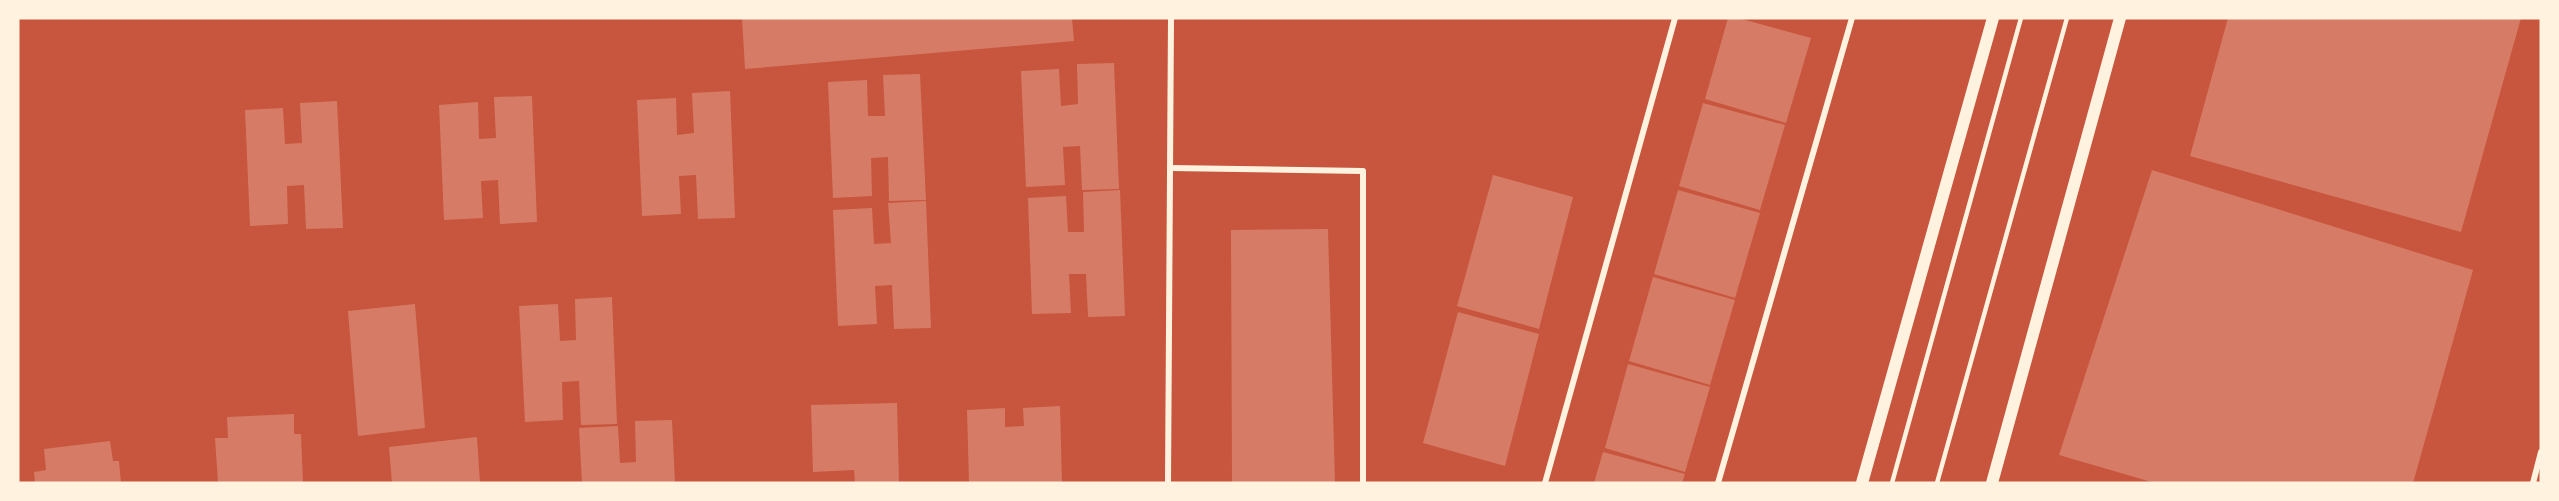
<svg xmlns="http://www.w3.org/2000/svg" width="2559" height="501" viewBox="0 0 2559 501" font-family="'PT Serif',serif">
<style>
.building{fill:#d67c66}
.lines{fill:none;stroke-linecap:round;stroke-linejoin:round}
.service{stroke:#fff3e0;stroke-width:4.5}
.minor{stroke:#fff3e0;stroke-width:6}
.secondary{stroke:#fff3e0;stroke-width:12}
</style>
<rect width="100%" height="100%" fill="#c8553d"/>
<g class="building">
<polygon points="742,18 1072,18 1074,41 745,69"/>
<polygon points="1728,18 1738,18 1811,38 1786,123 1705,99"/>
<polygon points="2228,18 2521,18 2461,232 2190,156"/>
<polygon points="1114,63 1119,189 1082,190 1080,146 1063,147 1065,185 1026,187 1021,71 1059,69 1061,106 1078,104 1077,64"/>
<polygon points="920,74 926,200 889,201 888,157 871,158 872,196 833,198 828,82 867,80 868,116 885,116 883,75"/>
<polygon points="730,91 735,218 698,219 696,175 679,176 681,214 642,216 637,100 676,98 677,135 694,133 692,93"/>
<polygon points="532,96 537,222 500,224 498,180 481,181 483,218 444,220 439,105 478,102 479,139 496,138 494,97"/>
<polygon points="337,101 343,228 306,229 304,185 287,186 288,224 250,226 245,110 283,108 285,144 302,143 300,103"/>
<polygon points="1703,103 1785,125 1760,210 1679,186"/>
<polygon points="2152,170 2473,270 2413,483 2155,483 2059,455"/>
<polygon points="1493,175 1573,197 1539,329 1457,306"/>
<polygon points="1120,190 1125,316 1088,317 1086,274 1069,274 1071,313 1032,314 1028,198 1066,196 1068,232 1084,232 1083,192"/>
<polygon points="1678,190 1760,213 1735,298 1654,274"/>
<polygon points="926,201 931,328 894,329 892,285 875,286 877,324 838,326 833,210 872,208 874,244 891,243 888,203"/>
<polygon points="1328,229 1335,483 1232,483 1231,230"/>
<polygon points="1653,277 1735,300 1710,385 1629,361"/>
<polygon points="612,297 617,424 581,425 579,381 562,382 563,420 525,422 519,306 558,304 560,341 576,340 575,299"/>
<polygon points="415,304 425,428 358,436 348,311"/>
<polygon points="1458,312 1539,334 1505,466 1423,443"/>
<polygon points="1628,364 1710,387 1685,472 1605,448"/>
<polygon points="897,403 899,483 855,483 854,470 813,472 811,405"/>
<polygon points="1060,406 1062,483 969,483 967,410 1005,408 1005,427 1024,426 1023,408"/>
<polygon points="294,414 294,434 301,434 303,483 218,483 215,438 228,438 227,417"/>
<polygon points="672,420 675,483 582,483 579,428 618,426 620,463 636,462 635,421"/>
<polygon points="477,437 480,483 392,483 389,447"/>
<polygon points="110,441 113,461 119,461 121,483 35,483 34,472 46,470 44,449"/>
<polygon points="1603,452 1685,474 1682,483 1594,483"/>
</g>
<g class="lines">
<g class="service">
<polyline points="1892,483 2021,18"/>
<polyline points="1937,483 2067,18"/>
</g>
<g class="minor">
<polyline points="1170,168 1363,171 1363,483"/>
<polyline points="1168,483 1171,18"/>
<polyline points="1545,483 1675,18"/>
<polyline points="1718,483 1852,18"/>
<polyline points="2533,483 2541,452"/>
</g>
<g class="secondary">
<polyline points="1862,483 1993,18"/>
<polyline points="1992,483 2120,18"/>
</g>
</g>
<rect width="2559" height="501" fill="none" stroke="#fff3e0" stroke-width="39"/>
</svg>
